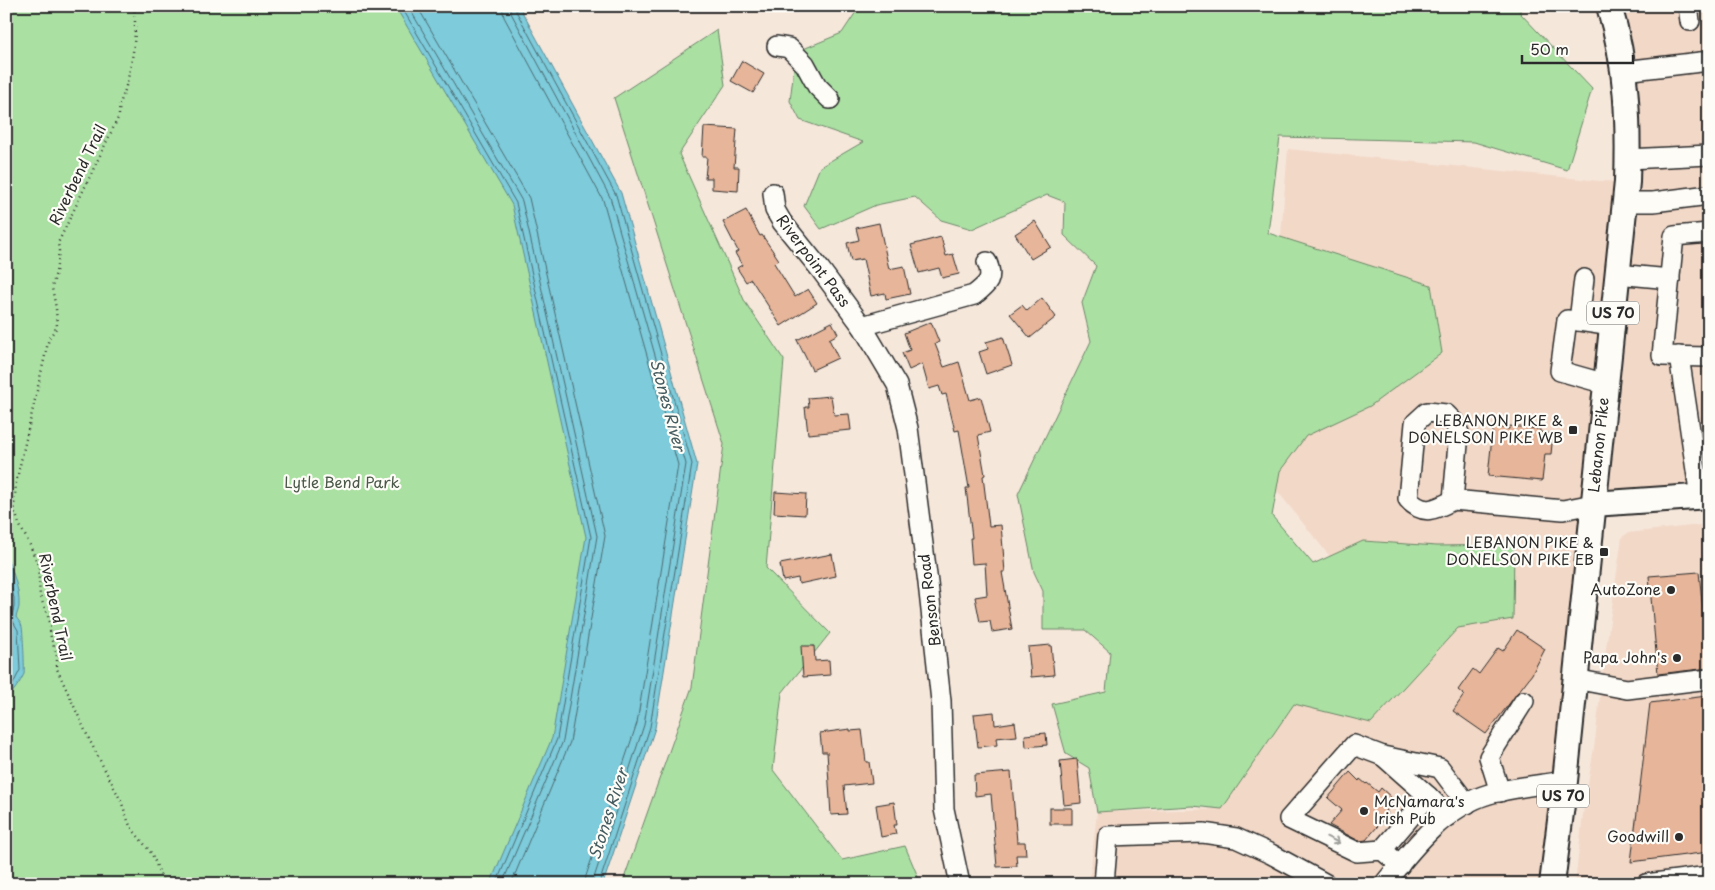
<svg xmlns="http://www.w3.org/2000/svg" width="1715" height="890" viewBox="0 0 1715 890" font-family="'Playpen Sans',sans-serif">
<style>
.built{fill:#f2d8c7}
.green{fill:#abe0a3;stroke:#6b8667}
.water{fill:#7dcbdb;stroke:#5c8b95}
.lines{fill:none;stroke-linecap:round;stroke-linejoin:round}
.shore{stroke:#4c6b71;stroke-width:1}
.building{fill:#e7b599;stroke:#2b2b2b}
.minor-casing{stroke:#2b2b2b;stroke-width:22}
.major-casing{stroke:#2b2b2b;stroke-width:28}
.path{stroke:#2b2b2b;stroke-width:2.5;stroke-dasharray:1 4;stroke-linecap:butt}
.minor{stroke:#fdfcf7;stroke-width:19}
.major{stroke:#fdfcf7;stroke-width:24}
.oneway{stroke:#9e9e9b}
.poi-dot{fill:#2b2b2b;stroke:#fdfcf7;stroke-width:2}
.labels{text-anchor:middle;stroke-width:4.5;stroke-linejoin:round;paint-order:stroke}
.shield{fill:#fdfcf7;stroke:#6a6a68;stroke-width:1}
.shield-label{font-size:14px;font-weight:bold;fill:#2b2b2b}
.street-label{font-size:15px;fill:#2b2b2b;stroke:#fdfcf7}
.poi-label{font-size:15px;fill:#2b2b2b;stroke:#fdfcf7;text-anchor:end}
.park-label{font-size:15px;fill:#4b5849;stroke:#fdfcf7}
.water-label{font-size:16px;font-style:italic;fill:#445b60;stroke:#fdfcf7}
</style>
<rect width="100%" height="100%" fill="#f6e7db"/>
<filter id="ink" filterUnits="userSpaceOnUse"><feTurbulence type="fractalNoise" baseFrequency=".02" numOctaves="2"/><feDisplacementMap in="SourceGraphic" scale="10" xChannelSelector="R" yChannelSelector="G"/><feConvolveMatrix kernelMatrix="1 2 1 2 8 2 1 2 1" color-interpolation-filters="sRGB"/></filter>
<g filter="url(#ink)">
<g class="built">
<polygon points="1609,6 1709,6 1709,496 1593,504 1552,884 1089,884 1097,812 1222,809 1294,704 1368,604 1262,472 1288,149 1600,181 1627,182"/>
<polygon points="1709,524 1709,884 1575,884 1583,814 1595,741 1603,669 1622,537 1628,533"/>
</g>
<g class="green">
<polygon points="6,6 505,6 605,187 585,884 6,884"/>
<polygon points="860,6 1520,6 1520,13 1592,89 1567,170 1474,142 1280,137 1268,233 1431,285 1442,353 1370,406 1306,436 1280,471 1272,516 1313,564 1363,541 1437,546 1514,545 1513,619 1458,628 1371,723 1294,704 1222,809 1192,806 1097,812 1089,768 1066,754 1052,704 1106,692 1110,652 1085,630 1043,630 1043,591 1034,572 1018,494 1091,341 1082,303 1096,266 1064,235 1065,202 1047,195 972,229 941,220 915,197 876,205 821,229 804,206 820,167 863,142 800,120 790,101 796,52 842,33"/>
<polygon points="717,30 725,85 679,154 745,302 784,360 766,568 830,633 782,693 773,770 842,860 905,846 921,884 622,884 692,687 724,444 614,98"/>
</g>
<g class="water">
<polygon points="395,6 519,6 621,193 697,464 655,728 603,884 490,884 552,738 586,537 512,205"/>
<path d="M6 555C12 570 20 589 19 606 19 609 17 613 16 617 18 621 21 622 22 627 23 630 25 671 24 674 20 683 13 692 6 700Z"/>
</g>
<g class="lines">
<g class="shore">
<polyline points="401,6 516,203 591,537 557,739 496,884"/>
<polyline points="408,6 522,201 597,536 563,741 502,884"/>
<polyline points="417,6 529,198 605,536 570,742 511,884"/>
<polyline points="502,6 504,17 603,200 678,465 637,723 586,876 585,884"/>
<polyline points="509,6 511,13 610,197 686,464 644,725 592,884"/>
<polyline points="515,6 516,11 616,195 692,464 650,727 599,884"/>
<polyline points="6,569 14,598 14,607 11,618 18,630 20,670 13,684 6,692"/>
<polyline points="6,623 12,632 13,663 13,669 6,682"/>
</g>
</g>
<g class="building">
<polygon points="742,61 764,74 753,93 731,81"/>
<polygon points="704,127 737,129 734,167 739,167 738,191 712,189 712,178 705,178 707,157 702,157"/>
<polygon points="746,210 760,236 762,235 779,260 774,263 795,297 808,289 817,303 781,326 751,279 746,282 737,268 742,265 735,253 738,251 723,222"/>
<polygon points="1035,221 1051,247 1031,259 1015,234"/>
<polygon points="879,223 889,269 904,266 910,294 886,299 885,293 871,296 863,259 851,261 847,243 859,240 856,228"/>
<polygon points="941,237 946,256 953,254 959,274 942,278 939,268 919,273 911,245"/>
<polygon points="1042,298 1056,317 1030,338 1010,314 1022,305 1027,311"/>
<polygon points="832,322 838,334 829,339 838,358 812,370 797,340"/>
<polygon points="931,322 939,342 935,344 944,367 959,362 970,400 981,397 990,432 978,435 985,475 983,476 989,526 1001,525 1005,572 1002,572 1012,629 992,632 990,621 980,622 975,597 987,595 985,563 972,564 970,538 972,538 966,488 969,488 959,430 955,431 946,394 942,395 939,386 929,389 922,364 909,370 902,353 910,350 904,333"/>
<polygon points="1003,337 1012,365 986,374 979,352 988,349 986,342"/>
<polygon points="831,396 834,415 849,414 851,430 808,434 805,407 809,407 808,398"/>
<polygon points="1509,426 1540,429 1540,432 1553,434 1551,454 1545,454 1542,481 1488,476 1493,427 1509,429"/>
<polygon points="775,492 806,494 805,515 774,513"/>
<polygon points="832,554 836,576 799,584 798,578 783,581 780,564"/>
<polygon points="1699,572 1709,668 1658,674 1649,576"/>
<polygon points="1517,630 1545,649 1532,674 1486,734 1453,711 1464,695 1458,690 1473,669 1479,674 1498,648 1503,651"/>
<polygon points="1051,645 1054,675 1031,677 1028,647"/>
<polygon points="801,646 814,646 815,661 829,660 830,675 803,677"/>
<polygon points="1707,696 1709,712 1709,852 1631,862 1650,703"/>
<polygon points="994,712 995,725 1015,722 1017,736 996,738 997,745 978,747 974,714"/>
<polygon points="850,729 850,731 862,730 866,762 869,762 872,783 844,786 847,814 831,815 827,752 822,752 820,733"/>
<polygon points="1046,733 1047,745 1026,747 1025,735"/>
<polygon points="1077,759 1081,803 1064,805 1060,761"/>
<polygon points="1011,772 1017,842 1025,842 1026,855 1016,855 1017,866 997,867 991,794 975,796 974,775"/>
<polygon points="1350,772 1359,781 1360,779 1366,784 1367,783 1378,792 1381,788 1393,799 1390,802 1392,804 1386,811 1388,814 1366,840 1359,841 1329,825 1342,810 1328,798"/>
<polygon points="894,802 897,825 894,825 896,834 881,837 876,805"/>
<rect x="1050" y="808" width="22" height="16"/>
</g>
<g class="lines">
<g class="minor-casing">
<g id="minor">
<polyline points="1688,6 1690,21"/>
<polyline points="777,46 789,48 805,64 817,86 830,99"/>
<polyline points="1624,71 1709,61"/>
<polyline points="1628,159 1709,155"/>
<polyline points="773,193 775,210 782,222 820,269 862,326 897,385 908,428 928,583 941,701 944,809 960,884"/>
<polyline points="1625,202 1653,202 1709,195"/>
<polyline points="1709,233 1674,236 1662,356 1709,357"/>
<polyline points="1617,274 1670,279"/>
<polyline points="1584,279 1579,321 1567,320 1560,371 1606,384"/>
<polyline points="1579,321 1612,326"/>
<path d="M862 326 974 295C988 284 994 279 987 262"/>
<polyline points="1679,356 1700,497"/>
<path d="M1453 500 1459 433 1454 422 1446 414 1427 412 1415 423 1408 499C1423 516 1435 510 1453 500L1563 510 1593 504"/>
<polyline points="1575,679 1627,689 1709,679"/>
<polyline points="1384,757 1428,796"/>
<polyline points="1500,792 1489,757 1524,701"/>
<polyline points="1382,850 1428,796 1448,816"/>
<polyline points="1400,865 1382,850 1357,852 1289,819 1354,745 1383,756 1440,768 1467,804"/>
<polyline points="1104,884 1108,836 1203,833 1236,838 1271,854 1326,884"/>
<path d="M1384 884C1412 849 1444 807 1489 794 1513 787 1540 785 1565 781"/>
<polyline points="1646,884 1709,876"/>
</g>
</g>
<g class="major-casing">
<g id="major">
<polyline points="1593,504 1709,496"/>
<path d="M1552 884 1565 781 1627 182C1629 121 1627 65 1609 6"/>
</g>
</g>
<path class="path" d="M134 6C137 32 133 60 126 86 123 99 119 100 119 116L58 243 59 251 56 272 52 288 56 308 57 327 49 338 16 483 14 508 19 524 30 545 38 565 40 596 48 616 51 638 57 657V669L89 739 121 801 130 826 152 854 164 884"/>
<use href="#minor" class="minor"/>
<use href="#major" class="major"/>
</g>
<defs><path id="oneway-shaft" d="M-6 0H5M1.5-3L5.5 0L1.5 3" fill="none" stroke-width="1.6" stroke-linecap="round" stroke-linejoin="round" transform="scale(1.25)"/></defs>
<use class="oneway" href="#oneway-shaft" transform="translate(1333 840) rotate(26)"/>
</g>
<g class="poi-dot">
<rect x="1568" y="425" width="10" height="10" rx="2.5"/>
<rect x="1599" y="547" width="10" height="10" rx="2.5"/>
<circle cx="1671" cy="590" r="5"/>
<circle cx="1677" cy="658" r="5"/>
<circle cx="1364" cy="811" r="5"/>
<circle cx="1679" cy="837" r="5"/>
</g>
<g class="labels">
<g class="shield">
<rect x="1587" y="301.5" width="52" height="23" rx="4"/>
<rect x="1537" y="784.5" width="52" height="23" rx="4"/>
</g>
<g class="shield-label">
<text x="1613" y="318">US 70</text>
<text x="1563" y="801">US 70</text>
</g>
<g class="street-label">
<text transform="translate(78 175) rotate(-64)" y="5">Riverbend Trail</text>
<text transform="translate(813 261) rotate(53)" y="5">Riverpoint Pass</text>
<text transform="translate(1599 445) rotate(-84)" y="5">Lebanon Pike</text>
<text transform="translate(930 600) rotate(-97)" y="5">Benson Road</text>
<text transform="translate(55 607) rotate(78)" y="5">Riverbend Trail</text>
</g>
<g class="poi-label">
<text x="1563" y="426">LEBANON PIKE &amp;<tspan x="1563" dy="17">DONELSON PIKE WB</tspan></text>
<text x="1594" y="548">LEBANON PIKE &amp;<tspan x="1594" dy="17">DONELSON PIKE EB</tspan></text>
<text x="1661" y="595">AutoZone</text>
<text x="1667" y="663">Papa John's</text>
<text x="1374" y="807" text-anchor="start">McNamara's<tspan x="1374" dy="17">Irish Pub</tspan></text>
<text x="1669" y="842">Goodwill</text>
</g>
<g class="park-label">
<text x="342" y="488">Lytle Bend Park</text>
</g>
<g class="water-label">
<text transform="translate(668 405) rotate(75)" y="6">Stones River</text>
<text transform="translate(608 814) rotate(-72)" y="6">Stones River</text>
</g>
</g>
<rect width="1715" height="890" fill="none" stroke="#fdfcf7" stroke-width="25"/>
<rect x="12" y="12" width="1690" height="865" fill="none" stroke="#2b2b2b" stroke-width="2" filter="url(#ink)"/>
<path d="M1522 55v8h111v-8" fill="none" stroke="#2b2b2b" stroke-width="2.5"/>
<text x="1530" y="55" font-size="15" fill="#2b2b2b" stroke="#fdfcf7" stroke-width="4" paint-order="stroke">50 m</text>
</svg>
